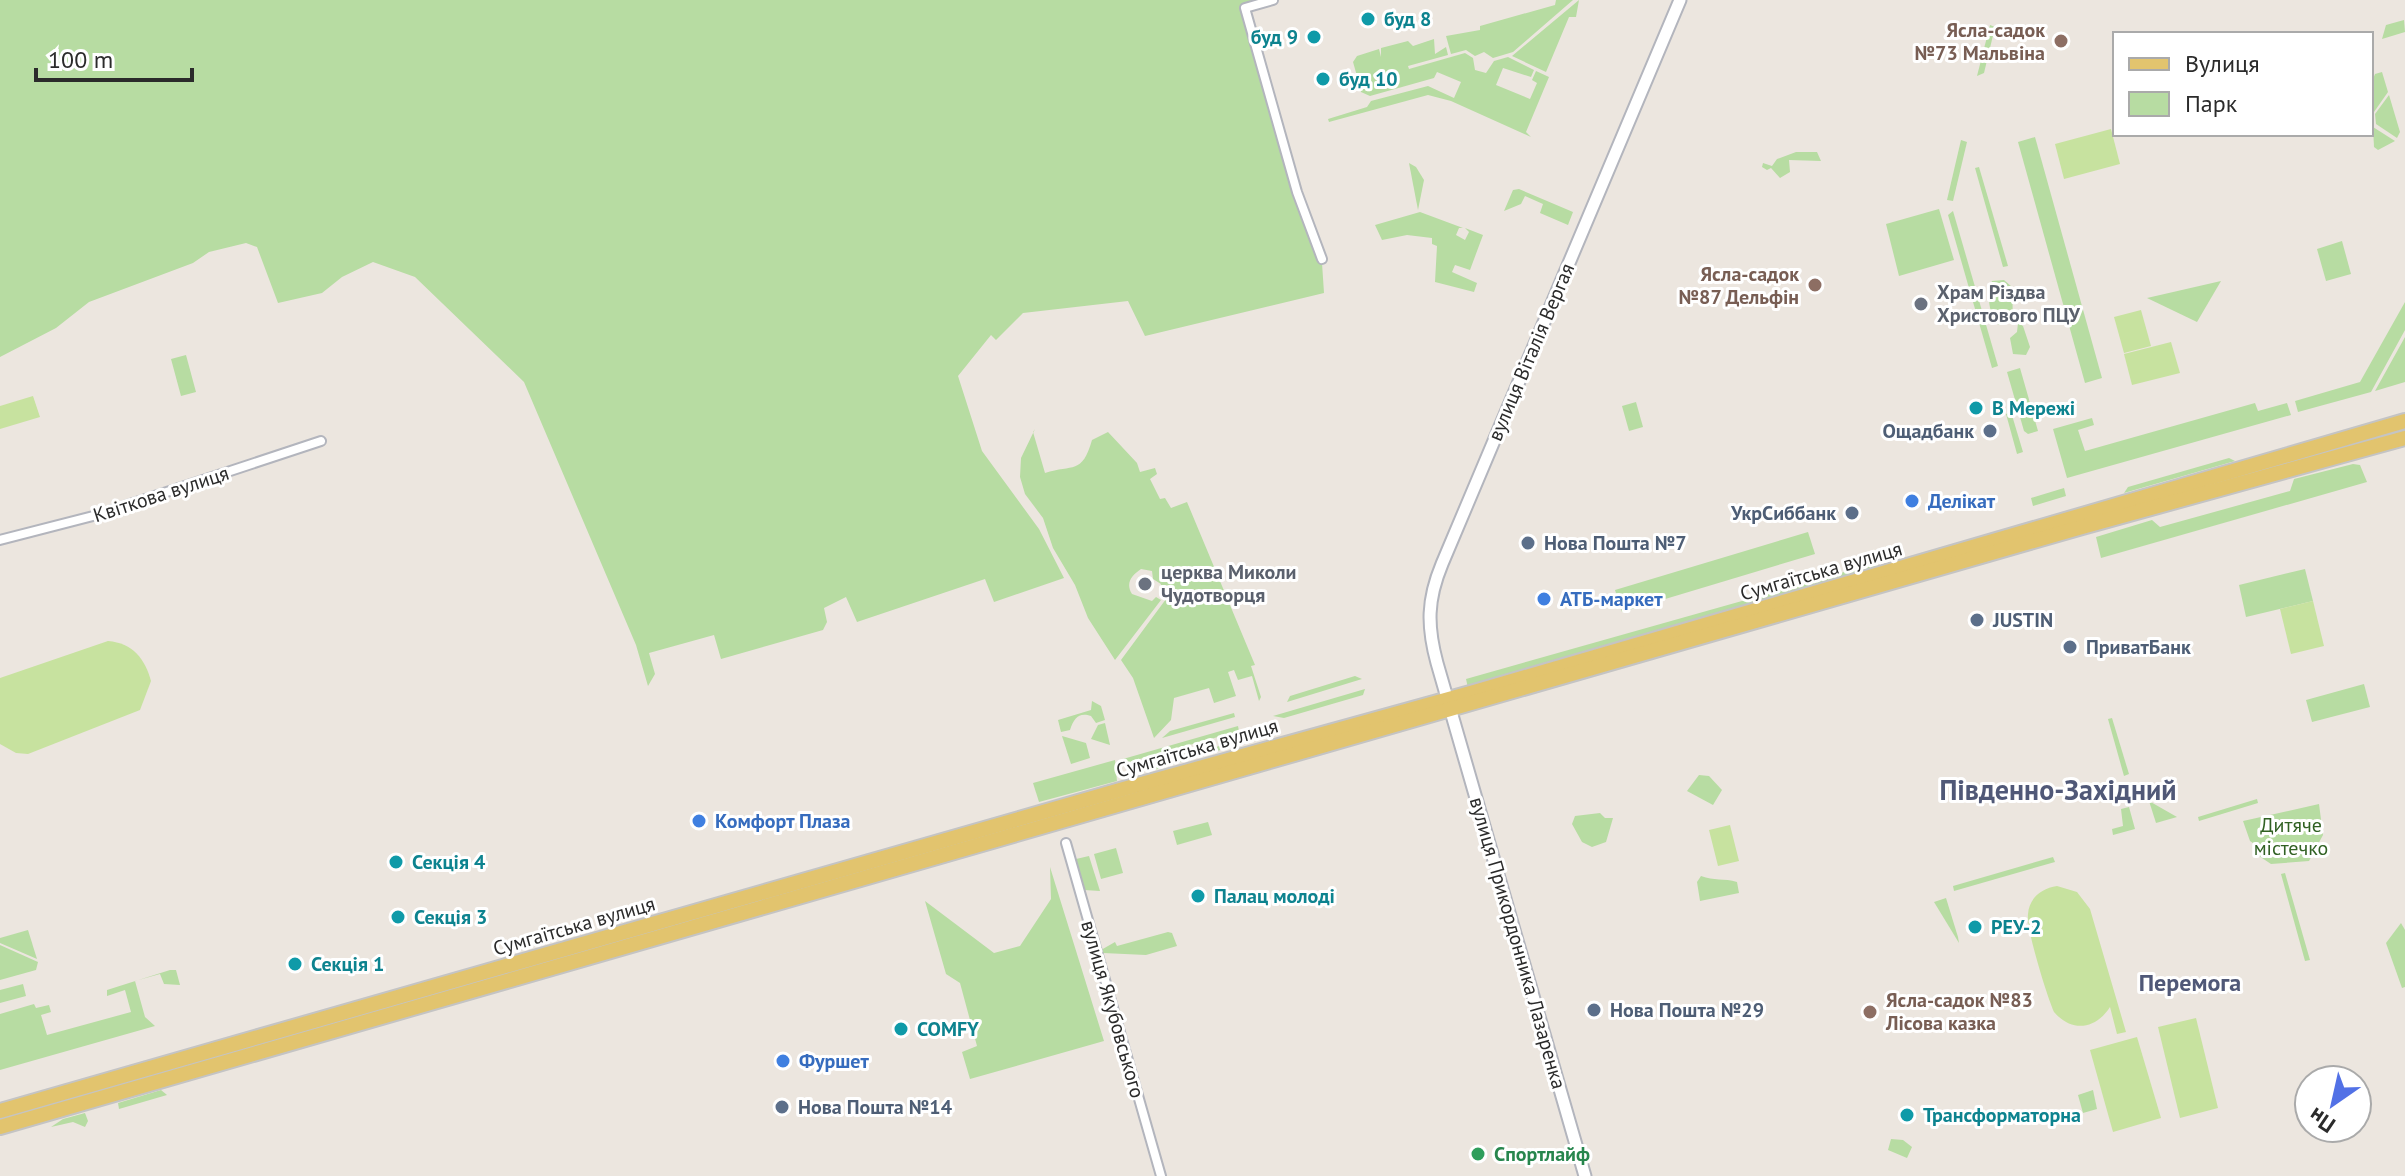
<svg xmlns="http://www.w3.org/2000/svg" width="2405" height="1176" viewBox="0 0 2405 1176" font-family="'PT Sans',sans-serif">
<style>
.green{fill:#b7dca2}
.pitch{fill:#c7e29f}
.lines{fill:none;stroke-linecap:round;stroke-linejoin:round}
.minor-casing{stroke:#b3b5bd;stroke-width:12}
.tertiary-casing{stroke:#b3b5bd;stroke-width:15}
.primary-casing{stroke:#c4c4c4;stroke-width:18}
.minor{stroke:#fff;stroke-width:8}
.tertiary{stroke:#fff;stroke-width:11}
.primary{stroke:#e2c46e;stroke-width:14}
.culture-dot{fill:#0f9aa8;stroke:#fff;stroke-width:3}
.education-dot{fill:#8d6e63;stroke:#fff;stroke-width:3}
.worship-dot{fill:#6b7280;stroke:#fff;stroke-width:3}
.service-dot{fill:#5c6f8a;stroke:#fff;stroke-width:3}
.shop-dot{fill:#3f7fe0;stroke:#fff;stroke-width:3}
.leisure-dot{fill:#2e9e5b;stroke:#fff;stroke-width:3}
.labels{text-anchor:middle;stroke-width:6;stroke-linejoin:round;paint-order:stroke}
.culture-label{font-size:20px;font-weight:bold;fill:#0d838f;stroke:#fff;text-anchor:start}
.education-label{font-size:20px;font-weight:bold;fill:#785e54;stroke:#fff;text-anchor:end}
.worship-label{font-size:20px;font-weight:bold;fill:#5b616d;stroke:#fff;text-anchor:start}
.street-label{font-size:20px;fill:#2b2b2b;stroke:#fff}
.service-label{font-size:20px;font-weight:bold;fill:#4e5e75;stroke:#fff;text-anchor:start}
.shop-label{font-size:20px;font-weight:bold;fill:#366cbe;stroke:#fff;text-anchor:start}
.park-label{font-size:20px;fill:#316123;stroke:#fff}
.leisure-label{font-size:20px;font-weight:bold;fill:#27864d;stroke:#fff;text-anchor:start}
.quarter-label{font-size:24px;font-weight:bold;fill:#505877;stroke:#fff}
.district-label{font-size:28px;font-weight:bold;fill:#505877;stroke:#fff}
</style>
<rect width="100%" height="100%" fill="#ece6df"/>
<g class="green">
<polygon points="0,0 1273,0 1245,8 1322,263 1324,293 1145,336 1128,301 1023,313 996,340 991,335 958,376 982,451 1039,529 1064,578 994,602 985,579 857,622 846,597 824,608 827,622 823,630 721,659 714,635 649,653 655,674 648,686 636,645 524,382 415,277 373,262 342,277 322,293 278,303 257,247 246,243 209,252 193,263 89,302 56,328 0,357"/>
<polygon points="1556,0 1573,0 1513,52 1493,58 1484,52 1475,56 1466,50 1451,54 1446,36 1480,30 1480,26 1555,5"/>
<polygon points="1579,0 1576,17 1569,17 1546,72 1512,56"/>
<polygon points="2404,20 2405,32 2382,39 2386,25"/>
<polygon points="1990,25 1995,27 1984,73 1977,76"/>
<polygon points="1434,39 1435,54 1446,47 1448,55 1408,66 1409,69 1465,53 1473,58 1475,70 1486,73 1494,61 1508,57 1534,70 1531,77 1503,68 1496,85 1530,99 1537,83 1532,80 1536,71 1549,77 1526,132 1531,137 1451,101 1428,95 1329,122 1328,119 1367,107 1371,101 1428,86 1454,98 1461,82 1437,72 1434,78 1370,96 1361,92 1357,78 1365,75 1357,76 1353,62 1357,56 1379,49 1381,57 1381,48 1408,41 1413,46"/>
<polygon points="2382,72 2388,92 2374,112 2371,84 2375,74"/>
<polygon points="2389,95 2400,132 2397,138 2376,124 2375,114"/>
<polygon points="2373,127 2395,141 2378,150 2374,147"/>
<polygon points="2035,137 2102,378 2085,383 2018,142"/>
<polygon points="1961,140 1967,142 1953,201 1947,200"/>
<polygon points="1796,152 1817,152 1821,161 1789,160 1790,172 1780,178 1771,168 1767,170 1762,167 1763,163 1772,166 1777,159"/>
<polygon points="1409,163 1416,167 1424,180 1418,210"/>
<polygon points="1979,167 2008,266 2003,267 1975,168"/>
<polygon points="1519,189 1573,212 1568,225 1540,213 1543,204 1525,196 1521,204 1504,211 1513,190"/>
<polygon points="1939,209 1954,260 1899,276 1886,224"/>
<polygon points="1953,211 1998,366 1992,368 1948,215"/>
<polygon points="1420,212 1463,228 1459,228 1456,235 1465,240 1469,232 1465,228 1483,235 1470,270 1455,265 1452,272 1477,283 1474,292 1435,282 1437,246 1432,244 1432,238 1407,235 1382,240 1375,225"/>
<polygon points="2342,241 2351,274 2326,281 2317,249"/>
<path d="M2004 280 2012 287 2013 320 1999 325C1989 318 1986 293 1992 281Z"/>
<polygon points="2221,281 2197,322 2147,298"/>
<polygon points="2405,302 2405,330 2371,392 2298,412 2295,401 2360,382"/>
<polygon points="2018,323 2023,326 2030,347 2026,355 2013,354 2010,338 2017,332"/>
<polygon points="2405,337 2405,382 2375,391"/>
<polygon points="186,355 196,392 181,396 171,359"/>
<polygon points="2020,368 2038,431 2028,434 2024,431 2007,372"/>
<polygon points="1636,402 1643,427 1629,431 1622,406"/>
<polygon points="2255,403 2258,411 2287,403 2291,415 2067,478 2053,429 2092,418 2094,425 2078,430 2085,451"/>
<polygon points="2011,412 2023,452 2017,454 2006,414"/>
<path d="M1035 429 1033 432 1045 473C1073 464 1082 475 1092 440L1108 432 1137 463 1140 472 1155 468 1157 474 1150 479 1160 499 1165 498 1171 508 1187 502 1255 665 1251 666 1261 697 1259 701 1252 676 1238 680 1234 670 1228 672 1236 696 1214 703 1209 688 1174 698 1171 720 1154 738 1133 678 1121 660 1169 595 1160 591 1161 584 1153 579 1152 571 1141 569C1132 575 1125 583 1132 594L1152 601 1156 597 1161 600 1115 660 1088 618 1075 585 1053 548 1043 518 1025 494 1020 477 1021 458Z"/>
<polygon points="2229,458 2235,461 2124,493 2128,487"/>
<polygon points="2353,464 2360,465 2367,482 2101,558 2096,537 2152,520 2160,527 2290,491 2294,479"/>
<polygon points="2064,488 2066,496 2033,506 2031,498"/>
<polygon points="1808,532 1815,554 1622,612 1615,590"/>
<polygon points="1876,563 1879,572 1468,688 1466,679"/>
<polygon points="2305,569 2313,601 2246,617 2239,585"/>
<polygon points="1355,676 1362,679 1287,702 1290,696"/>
<polygon points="2364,684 2370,707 2312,722 2306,700"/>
<polygon points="1365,689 1363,695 1284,718 1273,716"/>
<path d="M1092 701 1101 706 1105 720 1096 723 1091 716C1079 712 1074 718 1070 730L1061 732 1058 720 1091 710Z"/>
<polygon points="1234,713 1235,717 1162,738 1170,731"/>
<polygon points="2112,718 2129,774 2124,776 2108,719"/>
<polygon points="1105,723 1110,745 1091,739 1098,725"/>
<polygon points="1238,726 1239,731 1129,762 1123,759"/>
<polygon points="1062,736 1086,743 1090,758 1071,764"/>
<polygon points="1240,740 1247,742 1147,772 1168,761"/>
<polygon points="1115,760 1117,781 1039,802 1033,783"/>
<polygon points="1699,775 1709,776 1722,790 1713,805 1687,791"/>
<polygon points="2257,799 2258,803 2199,821 2198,817"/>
<polygon points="2149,801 2177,817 2156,823"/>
<polygon points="2319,804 2323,835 2309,861 2271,864 2259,856 2260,848 2250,841 2243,821"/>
<polygon points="2129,807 2135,829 2113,835 2112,829 2123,826 2121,809"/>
<polygon points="1600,813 1605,818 1613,818 1606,842 1592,847 1582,842 1572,824 1575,816"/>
<polygon points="1208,822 1212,835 1177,845 1173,831"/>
<polygon points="1116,848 1123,873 1101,879 1094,854"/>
<polygon points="1089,856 1100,891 1084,890 1076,859"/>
<polygon points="2053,857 2055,862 1954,891 1953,886"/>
<polygon points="1050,867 1104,1041 970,1079 962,1052 977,1046 960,983 946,974 925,901 994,953 1020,946 1051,899"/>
<polygon points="2285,873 2310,960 2305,961 2281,874"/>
<path d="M1701 876C1714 881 1724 878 1737 882L1739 893 1700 901 1697 882Z"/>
<polygon points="1946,898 1958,937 1959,943 1934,902"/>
<polygon points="2401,923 2405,930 2405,987 2402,988 2386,943"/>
<polygon points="28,930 37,959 0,943 0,938"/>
<polygon points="1168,932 1172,933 1177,946 1146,955 1103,953 1101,950 1115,942 1117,946"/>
<polygon points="0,945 38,962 36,970 0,980"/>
<polygon points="170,970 176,970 180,985 164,984 160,974 135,981 145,1017 155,1026 0,1070 0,1014 34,1004 36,1008 49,1005 51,1012 41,1015 47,1035 131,1012 125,990 107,996 107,990"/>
<polygon points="23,984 26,996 0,1003 0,990"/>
<polygon points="161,1090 167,1095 119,1109 118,1103"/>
<polygon points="2093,1090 2097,1109 2083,1113 2078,1095"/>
<polygon points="85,1113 88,1121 85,1127 73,1122 51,1127 63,1119"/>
<polygon points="1891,1139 1903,1140 1912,1147 1907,1158 1888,1150"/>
</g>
<g class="pitch">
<polygon points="2111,129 2120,164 2064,179 2055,144"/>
<polygon points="2141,310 2151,346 2124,353 2114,317"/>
<polygon points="2171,342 2180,373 2132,385 2124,354"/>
<polygon points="33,396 40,417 0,429 0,406"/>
<polygon points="2313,601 2324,646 2291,654 2280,609"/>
<path d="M108 641C133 643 145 659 151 681L140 710 28 754 16 753 0 744V678Z"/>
<polygon points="1730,825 1739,861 1718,866 1709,830"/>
<path d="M2057 886 2077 892 2090 909 2126 1032 2117 1034 2110 1007C2096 1029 2072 1033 2054 1012 2047 996 2026 929 2028 914 2029 898 2042 888 2057 886Z"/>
<polygon points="2196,1018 2218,1108 2180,1118 2158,1027"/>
<polygon points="2137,1037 2161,1118 2113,1132 2090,1050"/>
</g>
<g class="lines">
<g class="minor-casing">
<g id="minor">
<polyline points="1273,0 1245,8 1297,192 1322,259"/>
<polyline points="0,540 97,515 321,441"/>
<polyline points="1066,843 1161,1176"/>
</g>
</g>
<g class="tertiary-casing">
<path id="tertiary" d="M1585 1176 1437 663C1427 626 1427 600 1442 564L1680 0"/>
</g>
<g class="primary-casing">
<g id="primary">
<polyline points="0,1111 1127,788 1474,692 2405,421"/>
<polyline points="0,1127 2082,527 2405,438"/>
</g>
</g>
<use href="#minor" class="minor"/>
<use href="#tertiary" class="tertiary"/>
<use href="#primary" class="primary"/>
</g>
<g class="culture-dot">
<circle cx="1368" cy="19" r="8"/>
<circle cx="1314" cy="37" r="8"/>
<circle cx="1323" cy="79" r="8"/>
<circle cx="1976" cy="408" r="8"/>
<circle cx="396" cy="862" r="8"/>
<circle cx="1198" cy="896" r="8"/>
<circle cx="398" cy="917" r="8"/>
<circle cx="1975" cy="927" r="8"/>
<circle cx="295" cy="964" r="8"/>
<circle cx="901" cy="1029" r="8"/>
<circle cx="1907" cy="1115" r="8"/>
</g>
<g class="education-dot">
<circle cx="2061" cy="41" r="8"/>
<circle cx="1815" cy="285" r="8"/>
<circle cx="1870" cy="1012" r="8"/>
</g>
<g class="worship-dot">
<circle cx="1921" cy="304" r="8"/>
<circle cx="1145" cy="584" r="8"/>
</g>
<g class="service-dot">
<circle cx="1990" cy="431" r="8"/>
<circle cx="1852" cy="513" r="8"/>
<circle cx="1528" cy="543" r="8"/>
<circle cx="1977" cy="620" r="8"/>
<circle cx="2070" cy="647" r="8"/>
<circle cx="1594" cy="1010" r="8"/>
<circle cx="782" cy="1107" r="8"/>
</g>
<g class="shop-dot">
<circle cx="1912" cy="501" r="8"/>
<circle cx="1544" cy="599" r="8"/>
<circle cx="699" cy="821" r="8"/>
<circle cx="783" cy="1061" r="8"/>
</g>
<circle class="leisure-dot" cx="1478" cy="1154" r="8"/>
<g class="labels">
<g class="culture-label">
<text x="1384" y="26">буд 8</text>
<text x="1298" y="44" text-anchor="end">буд 9</text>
<text x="1339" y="86">буд 10</text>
<text x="1992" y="415">В Мережі</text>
<text x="412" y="869">Секція 4</text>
<text x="1214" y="903">Палац молоді</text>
<text x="414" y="924">Секція 3</text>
<text x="1991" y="934">РЕУ-2</text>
<text x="311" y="971">Секція 1</text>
<text x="917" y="1036">COMFY</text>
<text x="1923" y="1122">Трансформаторна</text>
</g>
<g class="education-label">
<text x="2045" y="37">Ясла-садок<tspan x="2045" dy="23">№73 Мальвіна</tspan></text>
<text x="1799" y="281">Ясла-садок<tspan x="1799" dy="23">№87 Дельфін</tspan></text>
<text x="1886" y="1007" text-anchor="start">Ясла-садок №83<tspan x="1886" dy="23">Лісова казка</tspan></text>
</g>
<g class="worship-label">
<text x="1937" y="299">Храм Різдва<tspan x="1937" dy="23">Христового ПЦУ</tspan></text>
<text x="1161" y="579">церква Миколи<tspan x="1161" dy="23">Чудотворця</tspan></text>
</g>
<g class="street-label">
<text transform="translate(1531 352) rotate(-67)" y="7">вулиця Віталія Вергая</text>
<text transform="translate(161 494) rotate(-18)" y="7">Квіткова вулиця</text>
<text transform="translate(1821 571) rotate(-16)" y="7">Сумгаїтська вулиця</text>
<text transform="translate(1197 748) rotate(-16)" y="7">Сумгаїтська вулиця</text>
<text transform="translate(574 926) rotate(-16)" y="7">Сумгаїтська вулиця</text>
<text transform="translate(1518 943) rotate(74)" y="7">вулиця Прикордонника Лазаренка</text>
<text transform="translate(1113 1009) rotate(74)" y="7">вулиця Якубовського</text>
</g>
<g class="service-label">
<text x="1974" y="438" text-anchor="end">Ощадбанк</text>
<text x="1836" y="520" text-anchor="end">УкрСиббанк</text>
<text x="1544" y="550">Нова Пошта №7</text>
<text x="1993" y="627">JUSTIN</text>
<text x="2086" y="654">ПриватБанк</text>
<text x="1610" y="1017">Нова Пошта №29</text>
<text x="798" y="1114">Нова Пошта №14</text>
</g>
<g class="shop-label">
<text x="1928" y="508">Делікат</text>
<text x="1560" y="606">АТБ-маркет</text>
<text x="715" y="828">Комфорт Плаза</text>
<text x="799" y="1068">Фуршет</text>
</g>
<g class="park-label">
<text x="2291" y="832">Дитяче<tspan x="2291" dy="23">містечко</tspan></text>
</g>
<g class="leisure-label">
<text x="1494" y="1161">Спортлайф</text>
</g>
<g class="quarter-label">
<text x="2190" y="991">Перемога</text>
</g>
<g class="district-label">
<text x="2058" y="800">Південно-Західний</text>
</g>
</g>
<rect x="2113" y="32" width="260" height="104" fill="#ffffff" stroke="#aaaaaa" stroke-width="2"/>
<rect x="2129" y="58" width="40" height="12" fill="#e2c46e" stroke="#aaaaaa" stroke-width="2"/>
<text x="2185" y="72" font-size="24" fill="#2b2b2b">Вулиця</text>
<rect x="2129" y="92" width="40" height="24" fill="#b7dca2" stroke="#aaaaaa" stroke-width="2"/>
<text x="2185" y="112" font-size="24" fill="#2b2b2b">Парк</text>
<g transform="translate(2333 1104) rotate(214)"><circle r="38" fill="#ffffff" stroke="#aaaaaa" stroke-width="2"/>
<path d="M0-6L14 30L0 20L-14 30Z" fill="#5271e6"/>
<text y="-12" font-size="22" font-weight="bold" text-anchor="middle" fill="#2b2b2b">Пн</text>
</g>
<path d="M36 68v12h156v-12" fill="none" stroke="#2b2b2b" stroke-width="4"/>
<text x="48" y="68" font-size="24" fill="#2b2b2b" stroke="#ffffff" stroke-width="6" paint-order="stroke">100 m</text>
</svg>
